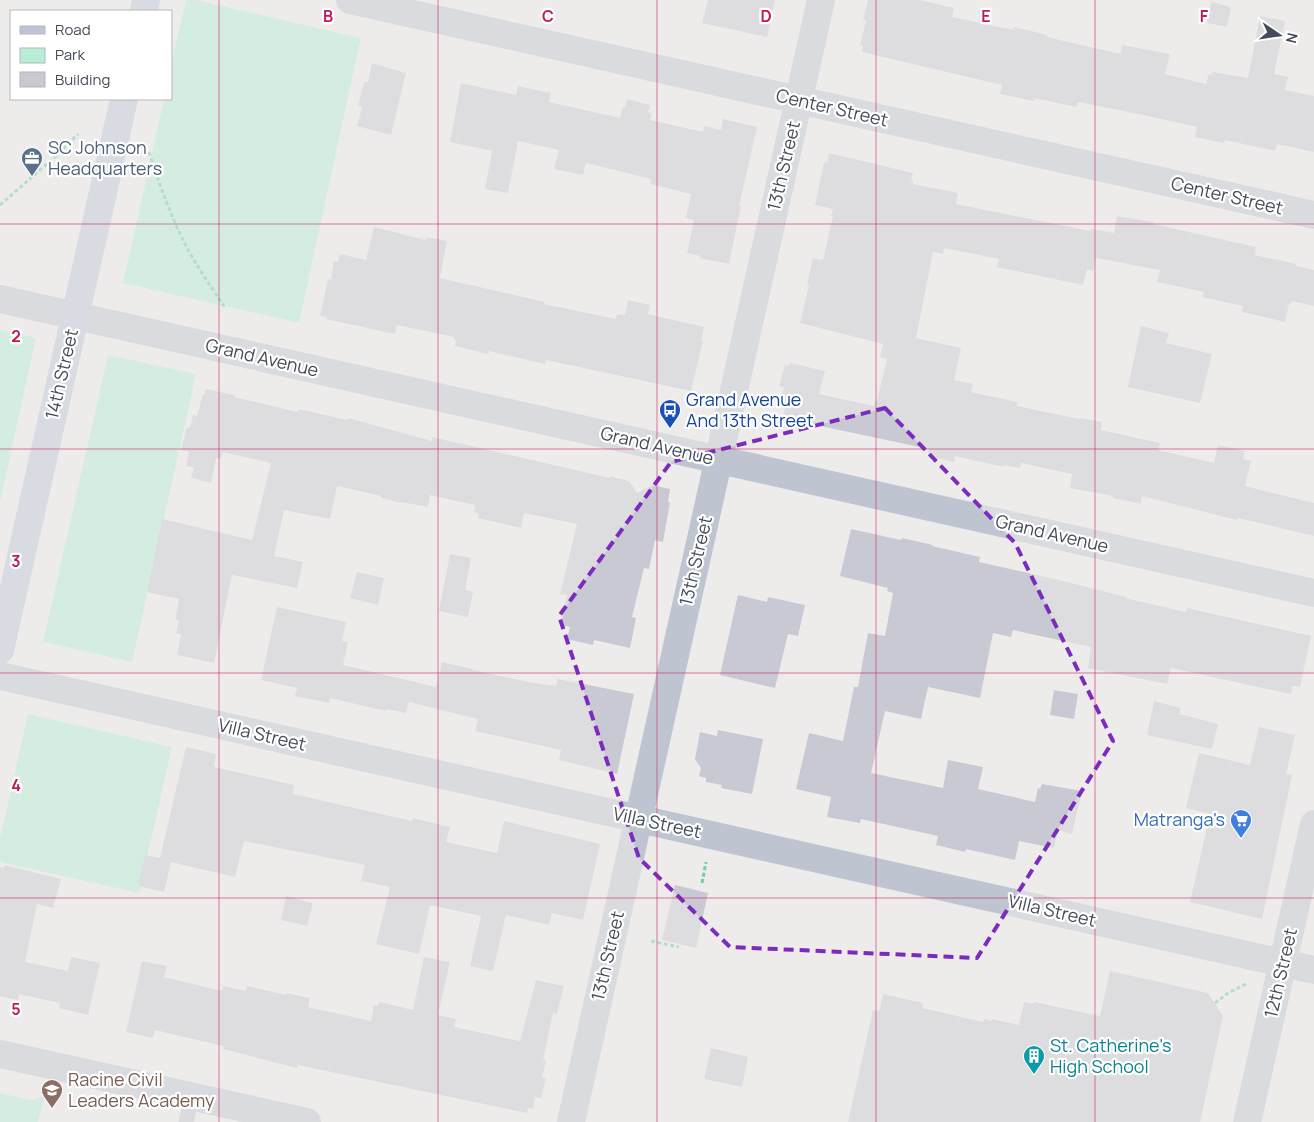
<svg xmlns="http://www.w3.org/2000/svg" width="1314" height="1122" viewBox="0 0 1314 1122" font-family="Manrope,sans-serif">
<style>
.green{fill:#b7eed5}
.building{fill:#c8c9d2}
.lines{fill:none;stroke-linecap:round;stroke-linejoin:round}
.path{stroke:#70ccac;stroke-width:3;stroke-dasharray:4 2.5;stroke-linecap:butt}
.lane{stroke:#bec5d1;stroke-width:15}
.street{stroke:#bec5d1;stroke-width:28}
.secondary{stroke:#bdc5d5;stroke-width:28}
.marked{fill:none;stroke:#7b2cbf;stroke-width:4;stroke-dasharray:10 6;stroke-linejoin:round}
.grid{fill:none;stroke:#c2185b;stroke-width:1;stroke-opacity:0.55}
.labels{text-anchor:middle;stroke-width:4.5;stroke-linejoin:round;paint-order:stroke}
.street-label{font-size:18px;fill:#444c59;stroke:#fff}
.service-label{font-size:18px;fill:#4e5e75;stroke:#fff;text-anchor:start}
.transit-label{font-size:18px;fill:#164399;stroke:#fff;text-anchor:start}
.shop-label{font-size:18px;fill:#366cbe;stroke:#fff;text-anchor:end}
.culture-label{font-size:18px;fill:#0d838f;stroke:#fff;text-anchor:start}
.education-label{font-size:18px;fill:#785e54;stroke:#fff;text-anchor:start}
.grid-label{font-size:16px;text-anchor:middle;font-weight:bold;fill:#c2185b;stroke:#fff;stroke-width:4.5;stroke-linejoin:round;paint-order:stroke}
</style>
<rect width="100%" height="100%" fill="#eeeceb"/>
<g class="green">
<polygon points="186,0 196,0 361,38 299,323 123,283 164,99 171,99 171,65"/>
<polygon points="0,330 36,338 0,502"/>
<polygon points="108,355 196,374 132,662 43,642"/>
<polygon points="28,714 172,747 139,893 0,862 0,839"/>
<polygon points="0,1093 32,1100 45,1095 38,1122 0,1122"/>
</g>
<g class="building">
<polygon points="708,0 775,0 767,37 702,23"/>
<polygon points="868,0 920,0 954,8 952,17 1013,30 1014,27 1048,35 1047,37 1116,53 1121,53 1122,45 1170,54 1165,74 1206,84 1209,74 1212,75 1213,72 1248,78 1260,16 1285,21 1274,74 1288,77 1285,90 1314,96 1314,152 1277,144 1275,151 1225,140 1224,143 1195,137 1197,127 1143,115 1078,102 1076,107 1035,98 1034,101 1000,94 1002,85 862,52 863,46 860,45 866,21 863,20"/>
<polygon points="1211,2 1231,7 1227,27 1207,23"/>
<polygon points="372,63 406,73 391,135 357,126 362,107 358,106 364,82 368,82"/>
<polygon points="461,83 516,95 518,86 551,93 549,102 620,118 623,107 625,107 627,99 650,105 648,112 652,113 650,120 703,132 704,126 721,130 723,119 757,127 740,202 739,205 741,206 729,264 699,258 700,256 687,253 694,220 686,218 691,194 650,184 651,179 586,163 583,175 554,169 559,150 518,141 508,193 485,189 492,151 450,142"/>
<polygon points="829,153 913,173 911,180 913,181 913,184 958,193 956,204 1090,231 1091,229 1114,233 1117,216 1153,222 1153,224 1256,247 1255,255 1296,264 1296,266 1314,270 1314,306 1292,301 1291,304 1289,304 1285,322 1242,312 1243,306 1202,297 1204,292 1157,282 1160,270 1096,258 1093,271 1087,269 1083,285 997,267 999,259 944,248 943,254 933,252 916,338 961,348 954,380 973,384 971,392 1017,402 1017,406 1079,419 1080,418 1102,422 1101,430 1160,443 1158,450 1214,463 1218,445 1245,451 1243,459 1251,461 1245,486 1314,503 1314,536 1238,518 1237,520 1142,496 1141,504 1113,498 1113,496 1070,488 1072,474 1021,463 1020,468 1004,465 1004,467 955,456 954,462 928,456 929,449 783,418 785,407 779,406 784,387 779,386 785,365 789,366 790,363 825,371 819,394 874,406 875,401 877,401 887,359 880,357 883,344 800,323 809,285 807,284 813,258 823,260 833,216 831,216 833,209 815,205 824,162 827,163"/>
<polygon points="374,227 426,240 426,237 447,241 440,278 545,302 544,304 616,319 617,314 625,315 628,300 650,305 648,314 704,327 701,341 703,341 691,391 546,360 545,364 489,351 488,354 455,346 456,340 454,340 454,337 397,325 395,334 326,319 326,317 320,316 328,279 331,280 334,261 338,262 340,254 366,260"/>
<polygon points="1141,326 1169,333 1166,343 1212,354 1200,403 1128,387"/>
<polygon points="206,389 234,395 234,397 298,412 299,409 347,420 348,418 432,441 432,437 610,478 610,476 629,481 637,493 652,485 670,489 668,502 670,502 663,542 655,540 649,569 644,568 632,617 636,618 630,648 594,640 593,645 567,639 570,627 561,625 567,595 560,594 577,524 524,513 521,528 478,518 479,514 474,512 475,505 430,495 428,507 401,502 400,503 380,497 381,496 337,486 330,519 284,510 274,556 303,562 297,588 232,575 214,663 177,655 181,634 176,633 179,621 176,620 176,615 179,599 147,592 162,519 252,540 271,463 223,452 221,459 216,458 211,483 191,478 194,468 186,466 189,452 181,450 187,427 190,428 193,415 197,416 203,394 205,394"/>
<polygon points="851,529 901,540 902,538 933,545 932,546 980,557 979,562 1063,581 1126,597 1125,598 1186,612 1187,608 1311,636 1300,687 1292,686 1291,694 1171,668 1167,684 1088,668 1091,647 1013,630 1011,637 993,633 980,698 928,687 921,719 885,711 871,773 943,788 948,760 983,767 978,789 1035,802 1038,788 1040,789 1042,784 1082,791 1072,834 1058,830 1054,848 1019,841 1015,860 966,849 965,852 936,845 938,836 861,819 860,823 827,817 831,797 796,789 809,733 843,741 854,687 858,687 868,633 885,636 893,593 887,591 888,588 840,576"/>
<polygon points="450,554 471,558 465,590 473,592 468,617 439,611"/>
<polygon points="357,572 384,578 378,605 350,598"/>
<polygon points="738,595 767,602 768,597 805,605 798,636 788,634 775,688 720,675"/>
<polygon points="277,607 346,622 342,641 348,642 343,665 436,687 442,662 473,669 473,670 529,682 556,686 558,679 634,694 617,774 559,760 561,750 475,731 478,719 409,702 406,713 386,709 386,711 330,698 329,703 295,696 297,688 261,680"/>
<polygon points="1054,690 1078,694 1074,719 1050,715"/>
<polygon points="1154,701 1181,708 1179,714 1218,724 1212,749 1147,735"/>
<polygon points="1259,727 1295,735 1286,774 1292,775 1262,919 1190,902 1210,814 1186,808 1199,753 1250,765"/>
<polygon points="718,730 763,739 752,794 721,788 722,785 706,782 706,778 699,776 701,768 695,759 700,732 717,736"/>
<polygon points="186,747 216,754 214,767 294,785 293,794 412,821 413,818 450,827 446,842 497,853 504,821 600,844 583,920 552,913 549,925 506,915 493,971 470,966 481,916 430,905 419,954 376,944 390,887 361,881 365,865 244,841 235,877 171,862 164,892 138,886 145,855 160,858"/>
<polygon points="5,865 61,879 53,908 37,904 25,962 68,971 71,957 100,963 88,1015 59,1008 60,1003 19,994 18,1000 0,996 0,867 4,868"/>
<polygon points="675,885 708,893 696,948 662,940"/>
<polygon points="286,896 313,903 307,926 281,920"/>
<polygon points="424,957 450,962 438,1015 456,1019 454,1027 520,1041 536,980 564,986 557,1014 553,1013 543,1060 546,1061 542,1077 546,1078 541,1098 535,1097 533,1109 528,1108 527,1113 298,1065 297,1068 223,1049 223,1046 155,1030 153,1038 126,1032 142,961 167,966 164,977 222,991 223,986 246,991 247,986 286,995 286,993 310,998 308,1007 371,1021 374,1005 378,1006 379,1002 413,1010"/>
<polygon points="1110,971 1208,993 1223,1016 1200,1122 848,1122 873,1010 879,1011 883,994 923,1003 922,1008 983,1022 984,1019 991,1021 992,1019 1019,1025 1024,1002 1034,1004 1034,1002 1100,1016"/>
<polygon points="711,1048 748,1057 742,1087 704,1079"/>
</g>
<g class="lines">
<g class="path">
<path d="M149 152C159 182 169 212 183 240 195 264 211 287 226 309"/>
<polyline points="0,205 56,156 78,134"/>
<polyline points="702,883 706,862"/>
<polyline points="651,941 679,947"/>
<polyline points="1215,1003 1228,993 1246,984"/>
</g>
<polyline class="lane" points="186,1122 192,1097"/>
<g class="street">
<polyline points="350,0 1314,215"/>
<polyline points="0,299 1314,593"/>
<polyline points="0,676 1314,970"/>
<polyline points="0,1054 307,1122"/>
<polyline points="571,1122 821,0"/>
<polyline points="1247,1122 1314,824"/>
</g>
<g class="secondary">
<polyline points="144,11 146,0"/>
<polyline points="0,650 124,99"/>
</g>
</g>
<path d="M0 0H1314V1122H0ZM885 408 1015 543 1113 741 977 958 730 947 639 858 559 616 671 462Z" fill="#eeeceb" fill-opacity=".55" fill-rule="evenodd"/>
<path class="marked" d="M885 408 1015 543 1113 741 977 958 730 947 639 858 559 616 671 462Z"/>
<path class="grid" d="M219 0V1122M438 0V1122M657 0V1122M876 0V1122M1095 0V1122M0 224H1314M0 449H1314M0 673H1314M0 898H1314"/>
<defs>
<g id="office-pin" transform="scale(1.125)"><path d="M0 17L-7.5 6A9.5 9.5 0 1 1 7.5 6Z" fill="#5c6f8a" stroke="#fff"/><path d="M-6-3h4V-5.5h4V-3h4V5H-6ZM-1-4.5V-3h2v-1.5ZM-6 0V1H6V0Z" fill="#fff"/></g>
<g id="bus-pin" transform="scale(1.125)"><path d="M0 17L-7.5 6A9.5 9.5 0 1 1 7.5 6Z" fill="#1a4fb4" stroke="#fff"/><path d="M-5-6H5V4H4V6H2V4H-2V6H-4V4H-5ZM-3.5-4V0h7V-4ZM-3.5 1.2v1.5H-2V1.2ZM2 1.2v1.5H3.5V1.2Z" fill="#fff"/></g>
<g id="supermarket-pin" transform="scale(1.125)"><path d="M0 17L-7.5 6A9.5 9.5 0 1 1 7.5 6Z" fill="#3f7fe0" stroke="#fff"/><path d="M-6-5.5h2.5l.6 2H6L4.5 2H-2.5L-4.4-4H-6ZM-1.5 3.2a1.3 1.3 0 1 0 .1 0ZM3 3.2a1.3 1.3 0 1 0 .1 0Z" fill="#fff"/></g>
<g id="building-pin" transform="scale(1.125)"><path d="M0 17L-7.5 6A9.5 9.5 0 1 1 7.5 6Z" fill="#0f9aa8" stroke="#fff"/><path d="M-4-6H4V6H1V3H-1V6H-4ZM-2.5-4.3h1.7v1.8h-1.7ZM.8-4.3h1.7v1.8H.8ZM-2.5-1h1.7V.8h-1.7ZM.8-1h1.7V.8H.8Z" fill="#fff"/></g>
<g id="school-pin" transform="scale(1.125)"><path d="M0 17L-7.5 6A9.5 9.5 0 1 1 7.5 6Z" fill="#8d6e63" stroke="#fff"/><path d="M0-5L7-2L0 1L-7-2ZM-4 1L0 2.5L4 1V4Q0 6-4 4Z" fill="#fff"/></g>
</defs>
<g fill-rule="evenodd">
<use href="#office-pin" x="32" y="158"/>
<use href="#bus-pin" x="670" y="410"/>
<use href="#supermarket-pin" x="1241" y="820"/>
<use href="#building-pin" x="1034" y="1056"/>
<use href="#school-pin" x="52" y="1090"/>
</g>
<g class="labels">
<g class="street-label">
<text transform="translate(832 108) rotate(13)" y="6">Center Street</text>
<text transform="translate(784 166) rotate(-77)" y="6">13th Street</text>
<text transform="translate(1227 196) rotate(13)" y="6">Center Street</text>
<text transform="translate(262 358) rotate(13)" y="6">Grand Avenue</text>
<text transform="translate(62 374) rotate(-77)" y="6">14th Street</text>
<text transform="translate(657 446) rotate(13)" y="6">Grand Avenue</text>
<text transform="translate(1052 534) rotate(13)" y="6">Grand Avenue</text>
<text transform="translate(696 561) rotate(-77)" y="6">13th Street</text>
<text transform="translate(262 735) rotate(13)" y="6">Villa Street</text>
<text transform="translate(657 823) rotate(12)" y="6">Villa Street</text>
<text transform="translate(1052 911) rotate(13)" y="6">Villa Street</text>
<text transform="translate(608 956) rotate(-77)" y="6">13th Street</text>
<text transform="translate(1281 973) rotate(-77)" y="6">12th Street</text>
</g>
<g class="service-label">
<text x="48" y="154">SC Johnson<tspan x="48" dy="21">Headquarters</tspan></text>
</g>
<g class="transit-label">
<text x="686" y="406">Grand Avenue<tspan x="686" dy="21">And 13th Street</tspan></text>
</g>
<g class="shop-label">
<text x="1225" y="826">Matranga's</text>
</g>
<g class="culture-label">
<text x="1050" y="1052">St. Catherine's<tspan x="1050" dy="21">High School</tspan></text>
</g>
<g class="education-label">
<text x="68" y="1086">Racine Civil<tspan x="68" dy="21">Leaders Academy</tspan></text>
</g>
</g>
<g class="grid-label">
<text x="328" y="22">B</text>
<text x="548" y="22">C</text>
<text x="766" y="22">D</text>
<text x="986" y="22">E</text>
<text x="1204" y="22">F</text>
<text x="16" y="342">2</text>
<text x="16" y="567">3</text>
<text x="16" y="791">4</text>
<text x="16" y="1015">5</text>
</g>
<rect x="10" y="10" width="162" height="90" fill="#ffffff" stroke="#b4b7bd"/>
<rect x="20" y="26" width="25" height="8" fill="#bdc5d5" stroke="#b4b7bd"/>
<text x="55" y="35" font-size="15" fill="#444c59">Road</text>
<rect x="20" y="48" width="25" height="15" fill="#b7eed5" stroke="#b4b7bd"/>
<text x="55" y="60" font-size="15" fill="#444c59">Park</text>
<rect x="20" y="72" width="25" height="15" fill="#c8c9d2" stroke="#b4b7bd"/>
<text x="55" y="85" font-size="15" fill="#444c59">Building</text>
<g transform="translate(1279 35) rotate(103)" stroke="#ffffff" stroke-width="4" paint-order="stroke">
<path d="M0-4L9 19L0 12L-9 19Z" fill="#444c59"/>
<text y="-8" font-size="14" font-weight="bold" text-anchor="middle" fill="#444c59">N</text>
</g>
</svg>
